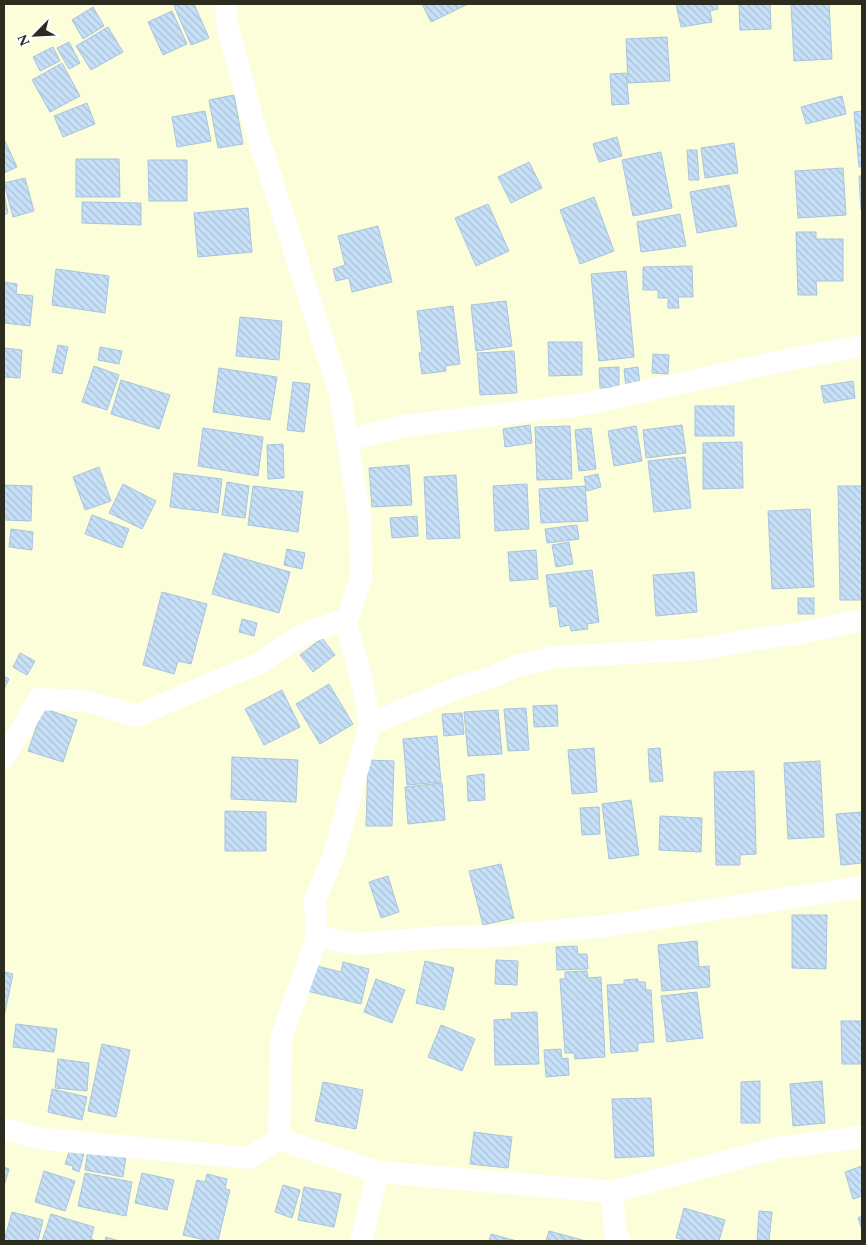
<svg xmlns="http://www.w3.org/2000/svg" width="866" height="1245" viewBox="0 0 866 1245" font-family="Spectral,serif">
<style>
.building{fill:url(#building-back-hatch);stroke:#a8c4dd}
.lines{fill:none;stroke-linecap:round;stroke-linejoin:round}
.minor{stroke:#fff;stroke-width:22}
</style>
<defs>
<pattern id="building-back-hatch" width="6" height="6" patternUnits="userSpaceOnUse" patternTransform="scale(1.25)"><rect width="6" height="6" fill="#c6e0f8"/><path d="M-1 5l2 2M0 0l6 6M5-1l2 2" fill="none" stroke="#aac0d4"/></pattern>
</defs>
<rect width="100%" height="100%" fill="#fcfed9"/>
<g class="building">
<polygon points="179,4 194,4 209,38 191,45 174,6"/>
<polygon points="422,4 468,4 431,22"/>
<polygon points="676,4 717,4 718,9 710,11 712,22 681,27"/>
<polygon points="739,4 770,4 771,29 740,30"/>
<polygon points="791,4 829,4 832,59 794,61"/>
<polygon points="93,7 104,26 83,39 72,20"/>
<polygon points="172,11 187,44 163,55 148,22"/>
<polygon points="108,27 123,52 91,70 76,46"/>
<polygon points="667,37 670,81 628,83 626,39"/>
<polygon points="69,42 80,63 69,69 57,48"/>
<polygon points="53,47 60,61 40,71 33,57"/>
<polygon points="62,63 80,96 50,112 32,80"/>
<polygon points="626,73 629,104 612,105 610,74"/>
<polygon points="234,95 243,144 218,148 209,100"/>
<polygon points="842,96 846,114 806,124 801,107"/>
<polygon points="87,103 95,124 63,137 54,116"/>
<polygon points="205,111 211,141 177,147 172,117"/>
<polygon points="862,111 862,167 859,167 854,112"/>
<polygon points="617,137 622,156 599,162 593,144"/>
<polygon points="5,141 17,167 4,173 4,142"/>
<polygon points="734,143 738,173 705,178 701,148"/>
<polygon points="687,150 697,150 699,180 689,180"/>
<polygon points="661,152 672,208 633,216 622,160"/>
<polygon points="76,159 119,159 120,197 76,197"/>
<polygon points="148,160 187,160 187,201 149,201"/>
<polygon points="529,162 542,188 511,203 498,177"/>
<polygon points="843,168 846,215 798,218 795,171"/>
<polygon points="859,176 862,176 862,210 861,210"/>
<polygon points="25,178 34,211 13,217 4,183"/>
<polygon points="729,185 737,226 697,233 690,192"/>
<polygon points="4,194 8,213 4,215"/>
<polygon points="594,197 614,251 580,264 560,210"/>
<polygon points="82,202 141,203 141,225 82,223"/>
<polygon points="488,204 509,251 476,266 455,218"/>
<polygon points="248,208 252,252 198,257 194,213"/>
<polygon points="680,214 686,246 641,252 637,222"/>
<polygon points="378,226 392,282 352,292 349,278 336,281 333,269 345,265 338,236"/>
<polygon points="796,232 816,232 816,239 843,239 843,281 816,281 817,295 798,295"/>
<polygon points="692,266 693,297 678,297 679,308 668,308 668,298 658,298 658,290 643,290 643,267"/>
<polygon points="56,269 109,276 105,313 52,305"/>
<polygon points="626,271 634,357 599,361 591,274"/>
<polygon points="4,282 17,284 16,294 33,296 30,326 4,323"/>
<polygon points="506,301 512,346 476,351 471,305"/>
<polygon points="453,306 460,364 445,366 446,371 422,374 419,353 422,352 417,311"/>
<polygon points="240,317 282,321 279,360 236,356"/>
<polygon points="548,342 582,342 582,375 549,376"/>
<polygon points="58,345 68,347 62,374 52,372"/>
<polygon points="100,347 122,351 119,364 98,360"/>
<polygon points="4,348 22,350 20,378 4,377"/>
<polygon points="514,351 517,393 480,395 477,353"/>
<polygon points="653,354 669,355 668,374 652,373"/>
<polygon points="94,366 119,375 107,410 82,402"/>
<polygon points="619,367 619,387 600,388 599,368"/>
<polygon points="638,367 640,386 626,388 624,369"/>
<polygon points="219,368 277,377 270,420 213,412"/>
<polygon points="121,380 170,395 159,429 111,414"/>
<polygon points="853,381 855,398 824,403 821,386"/>
<polygon points="293,382 310,384 304,432 287,430"/>
<rect x="695" y="406" width="39" height="30"/>
<polygon points="530,425 532,443 505,447 503,429"/>
<polygon points="682,425 686,453 646,458 643,430"/>
<polygon points="570,426 572,479 537,480 535,427"/>
<polygon points="636,426 642,461 614,466 608,431"/>
<polygon points="203,428 263,437 258,476 198,466"/>
<polygon points="591,428 596,469 579,471 575,430"/>
<polygon points="742,442 743,488 703,489 703,443"/>
<polygon points="283,444 284,478 268,479 267,445"/>
<polygon points="685,457 691,508 654,512 648,461"/>
<polygon points="409,465 412,505 372,507 369,468"/>
<polygon points="99,467 111,501 85,510 73,477"/>
<polygon points="174,473 222,479 218,513 170,507"/>
<polygon points="598,474 601,487 587,491 584,477"/>
<polygon points="456,475 460,538 427,539 424,477"/>
<polygon points="227,482 249,486 245,518 222,515"/>
<polygon points="123,484 156,501 142,529 109,513"/>
<polygon points="527,484 529,529 495,531 493,486"/>
<polygon points="4,485 32,486 31,521 4,520"/>
<polygon points="253,486 303,492 298,532 248,525"/>
<polygon points="585,486 588,521 541,523 539,489"/>
<polygon points="838,486 862,486 862,600 840,600"/>
<polygon points="810,509 814,587 772,589 768,511"/>
<polygon points="92,515 129,529 122,548 85,534"/>
<polygon points="417,516 418,536 392,538 390,518"/>
<polygon points="577,525 579,539 547,543 545,529"/>
<polygon points="11,529 33,532 32,550 9,547"/>
<polygon points="569,542 573,564 556,567 552,545"/>
<polygon points="287,549 305,553 302,569 284,565"/>
<polygon points="536,550 538,579 510,581 508,552"/>
<polygon points="224,553 290,572 279,613 212,594"/>
<polygon points="592,570 599,622 587,624 588,629 571,631 570,625 560,627 557,606 550,607 546,575"/>
<polygon points="694,572 697,612 656,616 653,575"/>
<polygon points="162,592 207,604 191,664 178,661 174,674 143,665"/>
<rect x="798" y="598" width="16" height="16"/>
<polygon points="242,619 257,623 254,636 239,632"/>
<polygon points="322,638 335,655 313,672 300,655"/>
<polygon points="20,653 35,661 27,675 13,667"/>
<polygon points="4,676 9,679 4,689"/>
<polygon points="329,684 353,724 320,744 296,704"/>
<polygon points="282,690 300,727 264,745 245,709"/>
<polygon points="557,705 558,726 534,727 533,706"/>
<polygon points="43,708 77,720 63,762 28,751"/>
<polygon points="526,708 529,750 508,751 504,709"/>
<polygon points="498,710 502,754 468,756 464,712"/>
<polygon points="462,713 464,734 444,736 442,714"/>
<polygon points="437,736 441,782 407,785 403,739"/>
<polygon points="594,748 597,792 572,794 568,750"/>
<polygon points="660,748 663,781 650,782 648,749"/>
<polygon points="232,757 298,760 296,802 231,799"/>
<polygon points="368,760 394,761 392,826 366,826"/>
<polygon points="820,761 824,837 788,839 784,763"/>
<polygon points="754,771 756,854 740,855 740,865 716,865 714,772"/>
<polygon points="484,774 485,800 468,801 467,776"/>
<polygon points="442,783 445,820 408,824 405,787"/>
<polygon points="631,800 639,855 609,859 602,804"/>
<polygon points="599,807 600,834 582,835 580,808"/>
<polygon points="225,811 266,812 266,851 225,851"/>
<polygon points="862,812 862,863 841,865 836,814"/>
<polygon points="660,816 702,818 701,852 659,850"/>
<polygon points="501,864 514,918 483,925 469,871"/>
<polygon points="388,876 399,912 381,918 369,882"/>
<polygon points="792,915 827,915 826,969 792,968"/>
<polygon points="697,941 699,967 709,966 710,987 662,991 658,945"/>
<polygon points="577,946 578,954 587,954 588,969 557,970 556,947"/>
<polygon points="496,960 518,961 517,985 495,984"/>
<polygon points="425,961 454,968 444,1010 416,1003"/>
<polygon points="343,962 369,969 361,1004 307,991 313,965 341,972"/>
<polygon points="587,971 588,978 601,977 605,1057 575,1059 574,1053 565,1053 560,979 565,979 565,972"/>
<polygon points="4,972 13,974 4,1017"/>
<polygon points="376,979 405,990 392,1023 364,1012"/>
<polygon points="638,979 638,982 645,982 646,990 651,990 654,1042 638,1043 638,1051 611,1053 607,985 624,984 624,980"/>
<polygon points="697,992 703,1038 667,1042 661,996"/>
<polygon points="537,1012 539,1064 495,1065 494,1020 512,1019 511,1013"/>
<polygon points="841,1021 862,1021 862,1064 842,1064"/>
<polygon points="16,1024 57,1029 54,1052 13,1047"/>
<polygon points="441,1025 475,1039 462,1071 428,1057"/>
<polygon points="102,1044 130,1050 116,1117 88,1111"/>
<polygon points="561,1049 562,1059 568,1058 569,1075 546,1077 544,1050"/>
<polygon points="58,1059 89,1063 87,1091 55,1088"/>
<polygon points="760,1081 760,1123 741,1123 741,1082"/>
<polygon points="822,1081 825,1123 793,1126 790,1084"/>
<polygon points="323,1082 363,1090 356,1129 315,1121"/>
<polygon points="52,1089 87,1097 82,1120 48,1112"/>
<polygon points="651,1098 654,1156 615,1158 612,1099"/>
<polygon points="474,1132 512,1137 508,1168 470,1164"/>
<polygon points="71,1146 85,1150 79,1172 72,1169 73,1166 65,1164"/>
<polygon points="88,1149 126,1156 123,1177 85,1170"/>
<polygon points="862,1166 862,1196 853,1199 845,1172"/>
<polygon points="4,1167 9,1169 4,1186"/>
<polygon points="44,1171 75,1181 65,1211 35,1202"/>
<polygon points="85,1173 132,1182 126,1216 78,1206"/>
<polygon points="142,1173 174,1180 167,1210 135,1203"/>
<polygon points="207,1174 227,1179 225,1189 230,1190 218,1241 210,1241 183,1235 197,1180 205,1182"/>
<polygon points="283,1185 300,1190 292,1218 275,1212"/>
<polygon points="304,1187 341,1194 334,1227 298,1220"/>
<polygon points="684,1208 725,1220 719,1241 689,1241 676,1238"/>
<polygon points="759,1211 772,1212 769,1241 757,1241"/>
<polygon points="12,1212 43,1220 38,1241 4,1241"/>
<polygon points="51,1214 94,1227 91,1239 97,1241 42,1241"/>
<polygon points="862,1216 862,1230 858,1218"/>
<polygon points="549,1231 586,1241 546,1241"/>
<polygon points="491,1234 517,1241 489,1241"/>
<polygon points="106,1237 119,1241 105,1241"/>
</g>
<g class="lines">
<g class="minor">
<polyline points="347,440 405,426 586,404 796,358 862,346"/>
<polyline points="345,619 362,681 370,724 334,855 315,900 317,937 355,944 446,937 499,936 606,926 862,887"/>
<polyline points="370,724 462,686 492,677 517,666 555,657 702,649 756,639 796,634 862,620"/>
<polyline points="4,758 39,699 86,701 136,716 259,663 304,634 345,619 349,614 361,578 360,518 340,394 253,121 227,24 227,4"/>
<polyline points="4,1129 43,1139 250,1158 279,1139 281,1038 317,937"/>
<polyline points="279,1139 378,1172 612,1192 777,1148 862,1137"/>
<polyline points="612,1192 616,1238 620,1241"/>
<polyline points="361,1241 378,1172"/>
</g>
</g>
<rect width="866" height="1245" fill="none" stroke="#2b2b1e" stroke-width="10"/>
<g transform="translate(35 35) rotate(246)" stroke="#ffffff" stroke-width="4" paint-order="stroke">
<path d="M0-4L9 19L0 12L-9 19Z" fill="#2b2b1e"/>
<text y="-8" font-size="14" font-weight="bold" text-anchor="middle" fill="#2b2b1e">N</text>
</g>
</svg>
